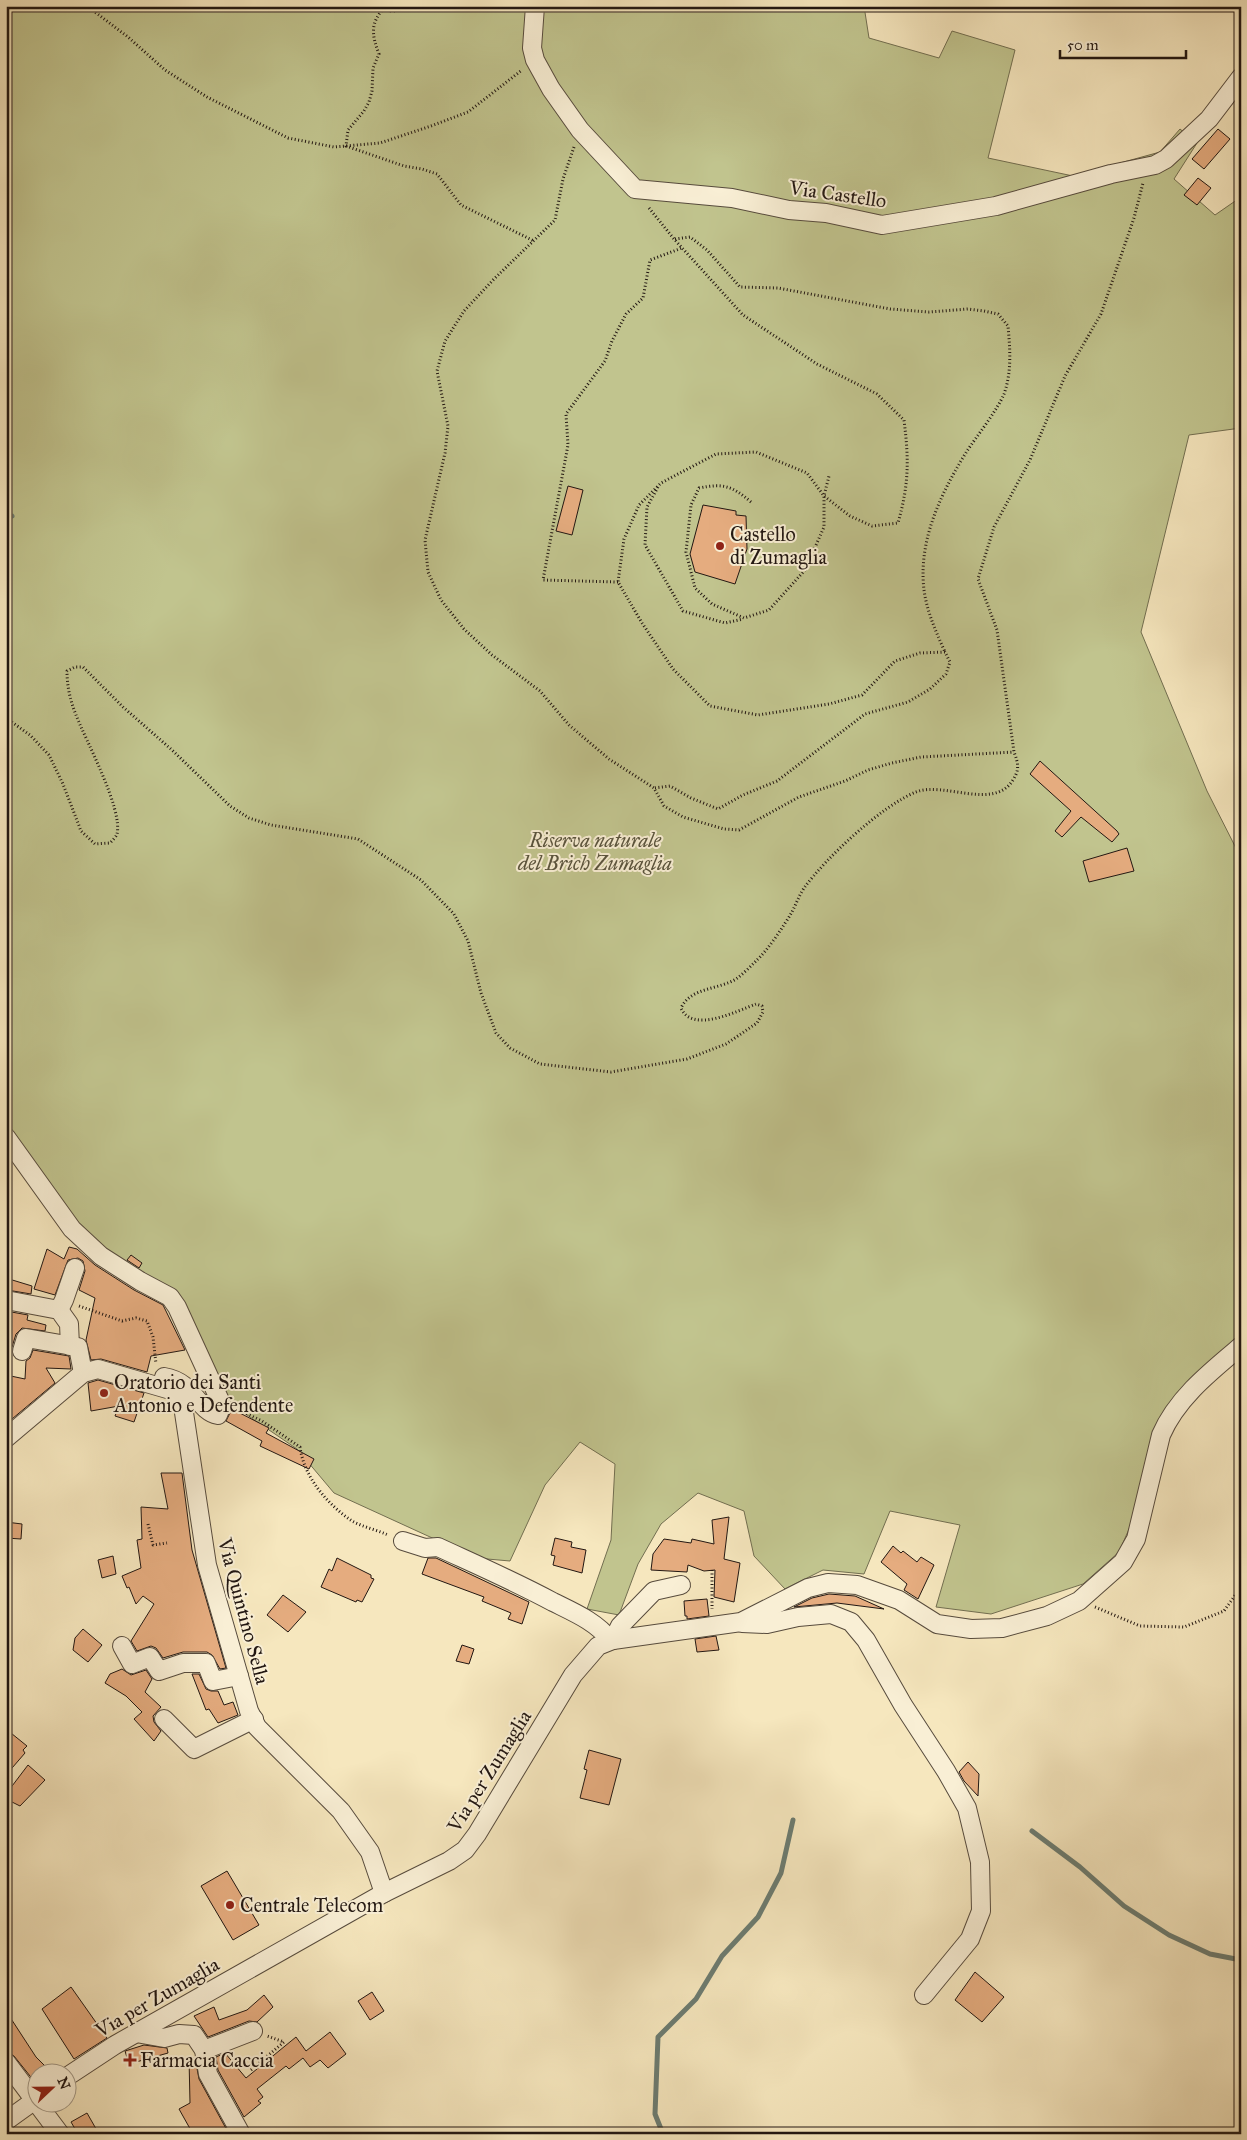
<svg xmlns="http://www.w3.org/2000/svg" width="1247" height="2140" viewBox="0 0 1247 2140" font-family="'IM FELL Great Primer',serif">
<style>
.green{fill:#c1c48e;stroke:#726e50}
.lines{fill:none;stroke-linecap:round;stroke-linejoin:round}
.stream{stroke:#6c7c71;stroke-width:5}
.building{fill:#e5ac7f;stroke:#221712}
.minor-casing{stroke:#574b3d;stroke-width:20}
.path{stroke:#221712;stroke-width:3;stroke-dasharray:1 2.5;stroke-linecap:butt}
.minor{stroke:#f9efd5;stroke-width:18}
.poi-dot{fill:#8f2418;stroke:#f9efd5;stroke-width:2}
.labels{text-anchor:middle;stroke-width:4;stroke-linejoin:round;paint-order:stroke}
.street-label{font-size:20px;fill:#221712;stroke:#f9efd5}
.poi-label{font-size:20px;fill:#221712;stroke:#f9efd5;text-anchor:start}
.park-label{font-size:20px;font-style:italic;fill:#5a543d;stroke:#f9efd5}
</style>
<rect width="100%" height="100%" fill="#f6e7be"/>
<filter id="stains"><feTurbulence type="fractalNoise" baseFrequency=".004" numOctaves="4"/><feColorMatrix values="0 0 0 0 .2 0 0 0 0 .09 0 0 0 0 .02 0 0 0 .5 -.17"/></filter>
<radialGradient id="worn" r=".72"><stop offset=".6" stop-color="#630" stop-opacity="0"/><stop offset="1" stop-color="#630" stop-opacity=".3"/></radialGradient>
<polygon class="green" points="6,6 864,6 869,38 939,58 952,31 1015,50 988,158 1073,176 1160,152 1180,129 1197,143 1174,179 1215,215 1241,197 1241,428 1189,435 1141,632 1207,791 1241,858 1241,1335 1212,1362 1164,1414 1136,1513 1119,1552 1083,1584 991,1614 936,1607 960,1525 890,1511 864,1574 823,1570 785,1589 754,1556 744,1511 698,1493 661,1524 638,1564 619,1615 587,1609 611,1540 615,1464 580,1442 545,1485 510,1561 476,1558 334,1493 297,1449 225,1400 177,1297 120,1260 76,1225 6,1121"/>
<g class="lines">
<g class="stream">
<polyline points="6,519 12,516"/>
<polyline points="1032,1831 1080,1867 1124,1906 1169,1935 1210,1954 1241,1960"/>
<polyline points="663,2134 655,2114 658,2037 696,1999 722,1956 758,1917 781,1873 793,1820"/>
</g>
</g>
<g class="building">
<polygon points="1218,129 1230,139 1204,169 1192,159"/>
<polygon points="1198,178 1211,188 1197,205 1184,195"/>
<polygon points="568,486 583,490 572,535 556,531"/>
<polygon points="703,505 736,511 736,515 746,516 747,549 735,584 695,572 690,554"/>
<polygon points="1040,761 1117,831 1119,834 1112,842 1081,817 1062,837 1055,831 1071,811 1030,774"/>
<polygon points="1127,848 1134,871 1089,882 1083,861"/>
<polygon points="69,1247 77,1249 95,1265 134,1290 163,1305 185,1350 151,1356 147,1372 101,1359 91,1360 86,1340 95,1298 79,1290 85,1271 83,1261 78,1258 68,1260 55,1295 34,1289 47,1249 64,1259"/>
<polygon points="131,1255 142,1263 139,1268 127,1260"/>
<polygon points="9,1279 32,1286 31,1294 7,1290"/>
<polygon points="6,1311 28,1315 27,1320 46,1325 45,1331 22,1328 16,1334 12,1347 6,1345"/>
<polygon points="33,1350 69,1356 71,1369 46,1368 55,1383 6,1424 6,1375 25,1379 26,1361 30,1358"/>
<polygon points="98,1380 144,1393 134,1422 115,1416 119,1406 91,1411 88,1383"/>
<polygon points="232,1409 269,1428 266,1433 314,1459 309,1469 260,1446 262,1441 226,1421"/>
<polygon points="161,1473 182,1473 192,1550 226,1668 220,1669 212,1655 207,1652 183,1652 163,1658 156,1648 151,1646 137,1651 131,1641 154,1604 143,1596 136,1604 129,1587 127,1588 122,1576 141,1568 137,1540 142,1539 141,1507 168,1509"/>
<polygon points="729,1517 724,1559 740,1563 734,1602 714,1597 715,1570 704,1571 688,1565 687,1572 651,1570 653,1554 664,1539 691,1543 692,1539 714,1544 712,1520"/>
<polygon points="6,1522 22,1524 21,1539 6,1538"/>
<polygon points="555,1538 572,1542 571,1547 586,1550 582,1573 553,1565 555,1556 551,1555"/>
<polygon points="893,1546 901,1553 903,1551 917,1562 921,1557 934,1565 918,1599 904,1590 907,1584 881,1562"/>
<polygon points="113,1556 116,1574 102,1578 98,1560"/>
<polygon points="337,1558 371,1575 371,1578 374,1579 362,1602 357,1600 356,1602 321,1587 329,1569 332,1571"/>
<polygon points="428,1558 436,1558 529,1602 522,1624 508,1619 511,1613 482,1601 484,1597 422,1574"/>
<polygon points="829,1594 855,1596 884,1609 837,1603 794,1607 812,1598"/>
<polygon points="283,1595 306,1612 288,1632 267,1615"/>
<polygon points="707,1599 709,1616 687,1619 687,1616 685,1616 684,1601"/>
<polygon points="83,1629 102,1645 88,1662 73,1650 75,1638"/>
<polygon points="716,1636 719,1650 697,1652 695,1639"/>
<polygon points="462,1645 474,1649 469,1664 456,1661"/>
<polygon points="122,1669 131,1675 146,1670 152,1679 145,1692 161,1707 153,1716 154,1722 161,1731 154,1741 134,1719 142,1712 126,1696 105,1683 110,1674"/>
<polygon points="192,1674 199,1674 206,1689 211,1691 218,1691 224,1705 233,1702 238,1715 218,1723 209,1709 206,1710"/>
<polygon points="6,1729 27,1746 23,1750 25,1753 6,1775"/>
<polygon points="589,1750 621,1759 609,1805 580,1798 587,1770 584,1769"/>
<polygon points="968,1762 979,1774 978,1796 964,1781 959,1772"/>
<polygon points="28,1765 45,1780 20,1806 6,1799 6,1794"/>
<polygon points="227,1871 259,1925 233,1940 201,1886"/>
<polygon points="975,1972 1004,1997 982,2022 955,2000"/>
<polygon points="71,1987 107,2038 74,2059 42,2009"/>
<polygon points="372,1992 384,2011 370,2020 358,2001"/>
<polygon points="264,1995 273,2007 257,2022 249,2021 208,2037 194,2016 214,2007 219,2020 247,2010"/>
<polygon points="6,2011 36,2057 51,2072 38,2072 38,2086 14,2056 6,2052"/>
<polygon points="330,2032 346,2054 328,2068 320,2060 310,2067 303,2058 289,2069 286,2066 257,2089 263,2097 258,2101 261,2103 244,2117 218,2070 216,2057 225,2053 246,2078 296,2037 306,2051"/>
<polygon points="144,2045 167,2048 168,2053 129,2064 125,2051"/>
<polygon points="189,2058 195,2058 199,2079 229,2134 193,2134 179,2109 190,2103"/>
<polygon points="87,2113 99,2134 78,2134 71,2122"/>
</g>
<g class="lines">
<g class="minor-casing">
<g id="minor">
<polyline points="535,6 532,48 535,60 551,89 580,130 635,189 732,198 789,210 826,213 882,225 996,206 1111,174 1155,165 1166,159 1209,119 1241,77"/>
<path d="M6 1137 72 1229 101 1256 140 1281 170 1297 177 1307 222 1405 218 1415C197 1411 195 1382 164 1377"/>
<polyline points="6,1300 59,1310 69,1324 70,1346"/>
<polyline points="59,1310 64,1300 75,1268"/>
<polyline points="22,1351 26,1338 78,1347 83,1373"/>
<polyline points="6,1438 83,1373 98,1369 174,1391 183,1406 207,1565 249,1711 257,1727 341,1811 370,1852 384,1893"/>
<path d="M403 1541 425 1548 438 1547C477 1565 516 1582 553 1602 573 1612 597 1622 610 1640"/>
<polyline points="742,1623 767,1624 798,1617 831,1614 851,1622 866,1640 903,1705 946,1771 967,1808 980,1862 981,1911 970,1939 924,1995"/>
<polyline points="613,1640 620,1626 654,1591 681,1585"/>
<polyline points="122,1646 132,1664 150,1657 159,1671 183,1663 206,1663 213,1681 239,1676"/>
<polyline points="164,1719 194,1749 254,1719"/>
<polyline points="136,2033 164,2038 179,2034 194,2035 204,2050 208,2074 241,2134"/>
<polyline points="204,2050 253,2031"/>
<polyline points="6,2062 60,2134"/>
<path d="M68 2076 115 2045 384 1893 449 1861 465 1850 477 1834 573 1675 598 1646 613 1640 741 1622 808 1588 828 1583 857 1585 899 1600 937 1624 971 1629 1002 1628 1047 1616 1079 1601 1123 1562 1136 1539 1161 1435C1177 1398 1210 1372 1241 1346"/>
<polyline points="6,2121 38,2098"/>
</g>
</g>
<g class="path">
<polyline points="87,6 128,37 165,70 207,97 288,138 334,147 380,143 431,126 468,112 522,70"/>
<path d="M399 6 393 12 383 9C370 24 372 36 379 54L373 68 372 91 369 102 364 111 348 130 346 146 404 166 422 169 437 174 461 205 534 241"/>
<polyline points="574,147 563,179 555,220 494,279 464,311 445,341 437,371 448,426 445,453 425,540 428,572 441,600 464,629 492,655 540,691 569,725 609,759 654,788 664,806 683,817 724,829 739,830 799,797 845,781 868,770 892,763 921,757 1014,752"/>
<path d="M649 208 674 239 743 315 817 364 877 394 904 420C909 460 909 484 898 523L872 526 850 516 824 496 807 473 756 452 716 454 661 483 639 505 624 539 618 582 642 623 673 669 710 706 758 715 829 704 862 695 895 661 920 653 945 652 950 662 946 674 930 689 908 702 865 714 777 781 743 795 718 809 691 798 670 786 654 788"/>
<path d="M675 239 690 237 707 250 740 287 778 288 890 309 929 312 968 309 984 311 998 314 1008 326C1010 348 1012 372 1004 394 998 409 977 436 967 451 941 493 918 540 924 590 927 612 936 632 945 652"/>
<polyline points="658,487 647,507 645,545 683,611 725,623 743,619"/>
<path d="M751 502C732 486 724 483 699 488L691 505 686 552 695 588 712 604 744 618 769 610 805 570 824 527V496L829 476"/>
<polyline points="618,582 543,580 568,445 566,414 605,361 612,341 626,314 643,298 650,260 682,248"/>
<path d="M6 718 30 735 49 755 63 784 81 831 95 844 110 843C113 840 116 837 117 834 123 809 86 741 76 715 70 700 67 686 67 671L75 667H83L123 707 172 750 230 806 249 818 271 825 358 839 421 880 454 914 468 941 481 993 496 1033 510 1048 540 1064 611 1072 687 1059 726 1044 757 1023 763 1012 762 1006 756 1004C737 1011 692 1034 681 1008 691 987 718 990 736 979 743 974 750 967 756 961 768 950 783 927 792 912 796 904 799 896 804 888 826 858 881 806 916 792 943 781 994 811 1013 780 1020 769 1018 763 1014 752L997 630 978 579 994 527 1030 460 1065 376 1101 314 1134 218 1143 183"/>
<polyline points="79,1306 122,1321 136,1318 147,1321 153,1337 156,1364"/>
<path d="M237 1409 262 1421 300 1447C304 1477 327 1504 352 1521 363 1527 377 1530 388 1535"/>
<polyline points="148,1524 153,1545 167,1543"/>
<polyline points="712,1570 712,1609"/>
<polyline points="1095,1607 1140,1626 1184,1627 1224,1611 1241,1587"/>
<polyline points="251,2070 284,2042 267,2036"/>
</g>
<use href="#minor" class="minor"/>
</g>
<g class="poi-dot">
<circle cx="720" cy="546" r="5"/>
<circle cx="104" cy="1393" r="5"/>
<circle cx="230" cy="1905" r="5"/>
<path d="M127.5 2052.5h5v5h5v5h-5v5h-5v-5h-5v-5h5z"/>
</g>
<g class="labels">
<g class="street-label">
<text transform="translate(838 194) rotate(8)" y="7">Via Castello</text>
<text transform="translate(244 1611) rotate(75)" y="7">Via Quintino Sella</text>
<text transform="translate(489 1771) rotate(-58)" y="7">Via per Zumaglia</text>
<text transform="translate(157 1997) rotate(-30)" y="7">Via per Zumaglia</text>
</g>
<g class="poi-label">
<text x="730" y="541">Castello<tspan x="730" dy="23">di Zumaglia</tspan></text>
<text x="114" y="1389">Oratorio dei Santi<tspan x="114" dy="23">Antonio e Defendente</tspan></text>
<text x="240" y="1912">Centrale Telecom</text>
<text x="140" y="2067">Farmacia Caccia</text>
</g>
<g class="park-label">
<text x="595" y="847">Riserva naturale<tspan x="595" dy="23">del Brich Zumaglia</tspan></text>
</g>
</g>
<rect width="1247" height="2140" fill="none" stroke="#f6e7be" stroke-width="25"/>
<rect x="8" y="8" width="1232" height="2125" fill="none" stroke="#221712" stroke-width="2.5"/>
<rect x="12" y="12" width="1222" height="2115" fill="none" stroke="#221712"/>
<g transform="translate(52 2088) rotate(68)"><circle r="24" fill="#f9efd5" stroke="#a39987"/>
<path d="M0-4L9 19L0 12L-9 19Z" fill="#8f2418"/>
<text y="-8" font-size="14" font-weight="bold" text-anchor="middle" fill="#221712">N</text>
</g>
<path d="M1060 50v8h126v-8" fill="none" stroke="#221712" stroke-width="2.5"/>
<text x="1067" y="50" font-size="15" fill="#221712" stroke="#f9efd5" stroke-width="4" paint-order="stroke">50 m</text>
<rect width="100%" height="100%" filter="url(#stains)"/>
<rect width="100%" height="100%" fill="url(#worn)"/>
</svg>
